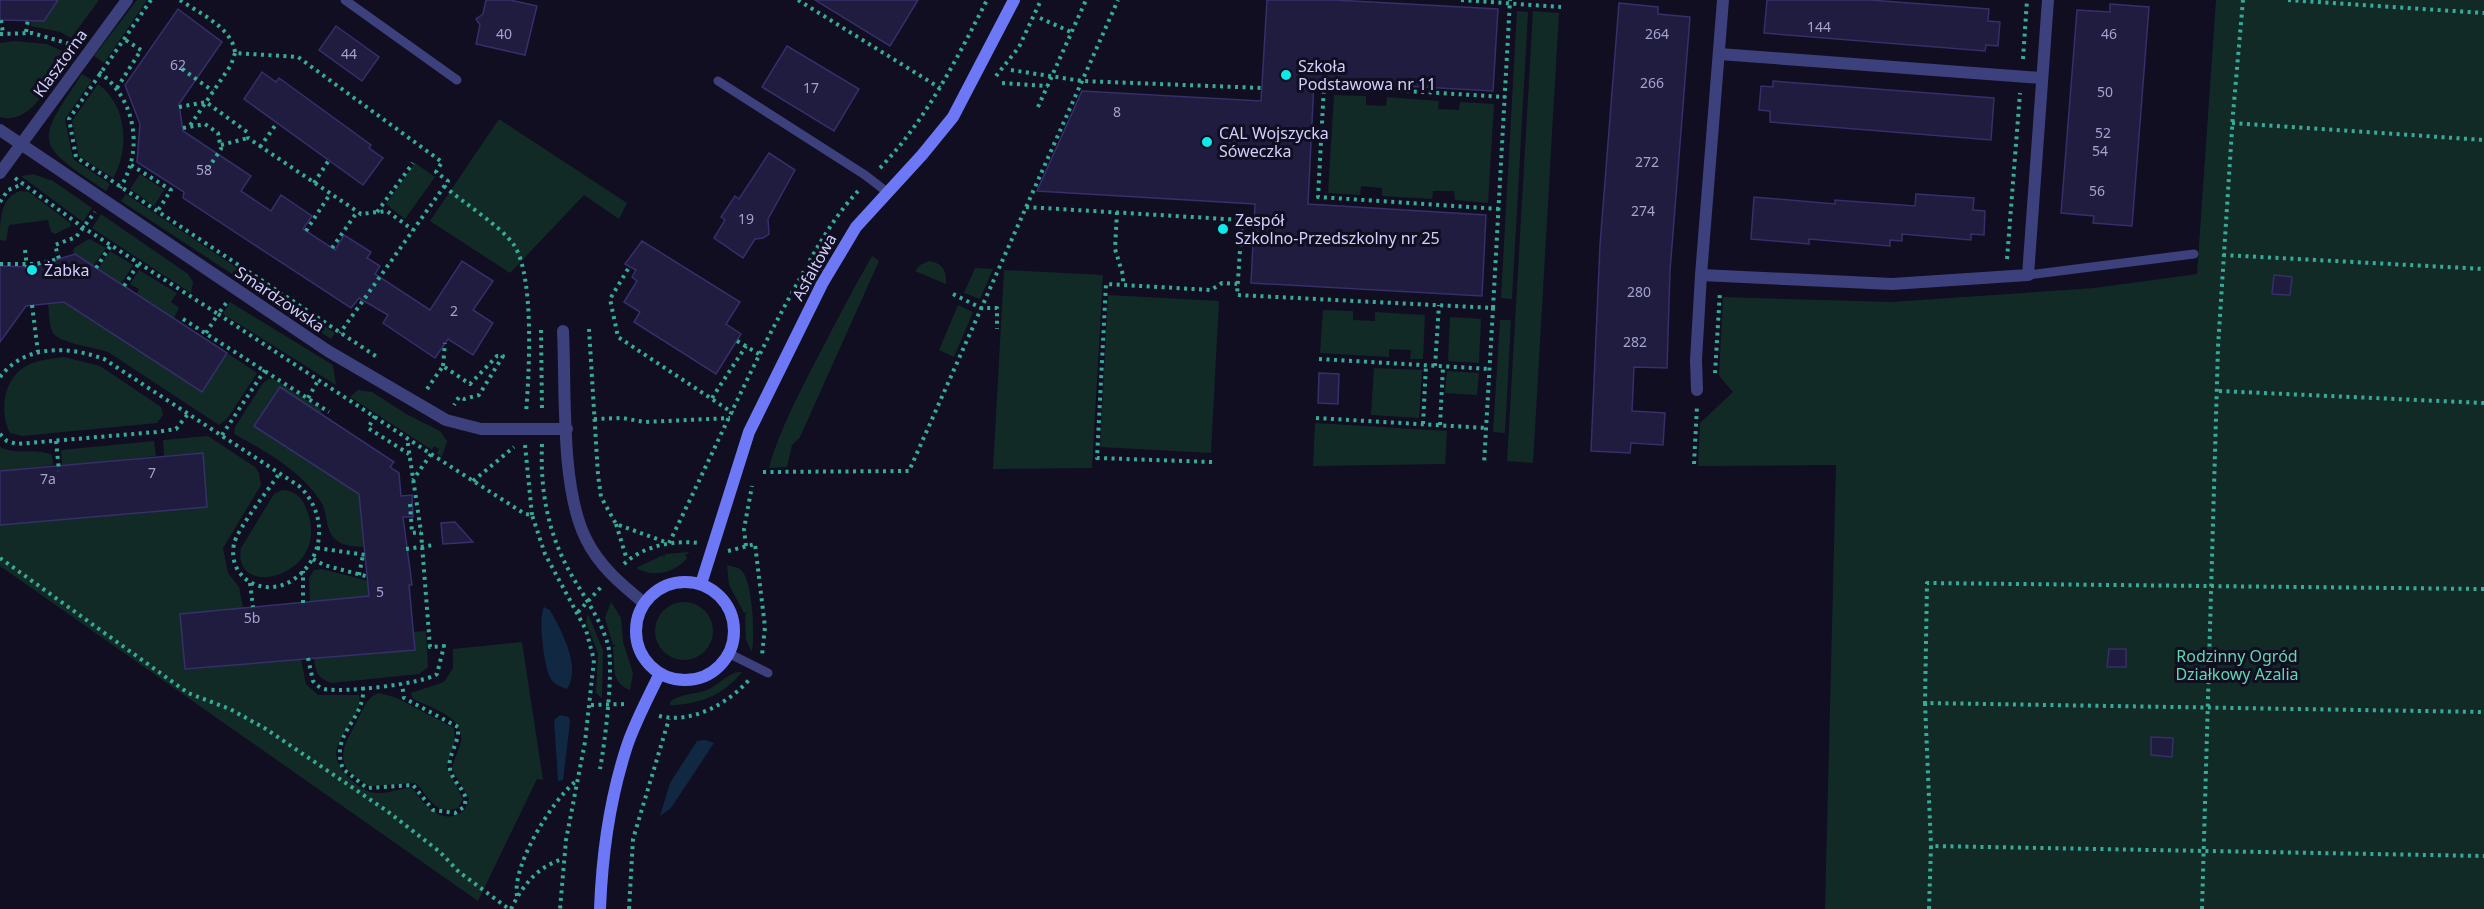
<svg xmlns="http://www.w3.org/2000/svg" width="2484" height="909" viewBox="0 0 2484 909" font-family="'Noto Sans',sans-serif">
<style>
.green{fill:#122a26}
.water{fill:#102842}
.building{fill:#1f1c40;stroke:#352f6a;stroke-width:1.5}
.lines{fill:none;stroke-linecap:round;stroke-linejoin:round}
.path{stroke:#35ab98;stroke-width:4;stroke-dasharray:3 4.5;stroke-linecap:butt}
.lane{stroke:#3c407c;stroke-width:9}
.street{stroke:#3c407c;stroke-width:12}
.secondary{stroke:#6d78f6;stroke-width:12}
.poi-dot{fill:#0eeae9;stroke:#100e20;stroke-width:2}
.labels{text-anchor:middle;stroke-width:6;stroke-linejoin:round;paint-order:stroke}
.number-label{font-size:14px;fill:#a4a3cd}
.street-label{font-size:16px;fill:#d1d0fc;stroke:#100e20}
.poi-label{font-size:16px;fill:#d1d0fc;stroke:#100e20;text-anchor:start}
.park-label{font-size:16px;fill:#61d7ad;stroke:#100e20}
</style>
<rect width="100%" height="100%" fill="#100e20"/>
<g class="green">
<polygon points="58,0 99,0 71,38 60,32 31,26 31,19 44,21"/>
<polygon points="137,0 147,0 104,63 94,56"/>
<polygon points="2216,0 2484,0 2484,909 1825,909 1836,465 1698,466 1700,423 1733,392 1719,376 1723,297 1891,302 2094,288 2197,274"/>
<polygon points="1517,11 1528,12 1512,299 1501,298"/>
<polygon points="1533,11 1559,13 1533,463 1507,461"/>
<path d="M15 41 47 44 69 54C55 75 32 127 0 117V43Z"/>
<path d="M82 74 92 80 65 119 73 159 110 184 106 191C35 143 34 145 82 74Z"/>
<path d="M98 84C127 105 130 149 113 178L79 156 72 121Z"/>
<polygon points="1334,95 1366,96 1366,105 1386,106 1387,97 1439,101 1438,109 1459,110 1460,102 1494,104 1488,203 1455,200 1454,191 1433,191 1432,199 1382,196 1382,188 1361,186 1360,195 1328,193"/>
<polygon points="499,119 627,203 619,219 584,195 510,273 430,221"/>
<polygon points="415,163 435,177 405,219 386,204"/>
<polygon points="33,174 53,181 92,208 83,222 21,176"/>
<polygon points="140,174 164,190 154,206 130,189"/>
<path d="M20 191 29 192 70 223 71 226 55 234 51 232 48 220 9 225 6 241 0 240C0 220 0 198 20 191Z"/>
<polygon points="126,194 335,333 331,339 121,201"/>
<polygon points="101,214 188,274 193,282 191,293 92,228"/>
<polygon points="89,239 106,248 93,266 73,253 74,248"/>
<polygon points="110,251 133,265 121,284 98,269"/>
<path d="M872 256 879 261 800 437 792 445 787 467 769 468C778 434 795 402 811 370 831 332 850 294 872 256Z"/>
<path d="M929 261C943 263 947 272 946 284L915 271 920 265Z"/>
<polygon points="975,268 993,269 980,299 964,293"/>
<polygon points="139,270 177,293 171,302 179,308 174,318 137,294 139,289 130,284"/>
<polygon points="1004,270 1103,275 1092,468 993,469"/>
<polygon points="1108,295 1219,301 1211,453 1100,447"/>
<path d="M64 302 202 392 227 353 257 373 227 419 219 425 108 352C94 347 56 343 52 331 49 323 49 312 48 303Z"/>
<polygon points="230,302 333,365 336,385 223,314"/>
<polygon points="958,305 973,312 954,357 939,350"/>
<polygon points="1323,310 1353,311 1353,320 1375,321 1375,312 1425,315 1423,359 1410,359 1411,350 1389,349 1389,357 1320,353"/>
<polygon points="1450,317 1481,319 1479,363 1448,361"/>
<polygon points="1500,320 1511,320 1505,433 1493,432"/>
<path d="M64 357 100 366 161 407 163 415 157 423 22 436 10 433C0 414 2 382 23 368 35 360 49 359 64 357Z"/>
<polygon points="1374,368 1422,370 1419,418 1371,415"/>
<polygon points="1447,371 1479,373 1477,395 1445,393"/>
<path d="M269 379H274L322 410 320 413 280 387 254 426 349 488 353 483 361 497V521H363L366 547C355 546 343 547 335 539 325 530 328 513 321 502 303 472 264 450 234 434L235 427 263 383Z"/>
<polygon points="358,390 372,392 408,415 440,431 447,441 442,457 437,453 439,449 434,446 432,450 350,397"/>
<polygon points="1315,423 1447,431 1445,464 1313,466"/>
<path d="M208 436 255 467 259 473 261 485 223 548 228 573 239 587 243 608 180 614 185 669 301 659 306 684 318 695H359C366 722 315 744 347 776 353 782 362 789 370 792 384 796 399 788 412 788 425 805 441 827 464 811L469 799 452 769C454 759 459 750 461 741 464 716 431 708 413 699L411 693 444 682 453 668V649L522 642 543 780 537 779 478 901 0 566V525L207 506 203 453 164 456 163 440Z"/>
<polygon points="154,441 156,456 62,466 61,450"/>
<path d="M0 447C18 456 35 447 52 455L53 465 0 471Z"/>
<path d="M282 490C295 491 301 496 306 508 335 576 231 602 241 548L274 494Z"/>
<path d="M690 552 685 555 687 558C675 573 653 578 636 568L663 555 664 558 665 554Z"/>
<path d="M727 565C730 566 737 567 740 569 753 578 755 637 752 652L746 640 745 616 747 612 744 613 729 585Z"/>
<polygon points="322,569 369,581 373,599 310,602 309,578 314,570"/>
<path d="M611 602 621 618 623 642 633 673 630 690C610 682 615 666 613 647L617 645H613L605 618Z"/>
<circle cx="684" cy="631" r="29"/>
<polygon points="588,614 603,650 602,698 596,693 598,653 586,622"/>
<path d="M426 631 428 667 419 674 332 683C318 679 315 671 314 658L415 650 413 632Z"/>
<path d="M742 672C724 695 698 705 670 705V702C681 693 694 695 707 690 719 685 729 671 742 672Z"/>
<path d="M379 693 397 698 454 728 455 739 447 767 463 799 458 808C435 816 429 797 416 783L369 786C329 764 343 749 359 717 364 707 368 696 379 693Z"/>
</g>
<g class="water">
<path d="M544 607 550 610C561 630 582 667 567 689 561 687 554 684 551 679 544 669 538 617 544 607Z"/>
<polygon points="560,715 569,717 570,722 563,780 558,781 554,720"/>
<polygon points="705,740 714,743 671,808 660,816 670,783 697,741"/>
</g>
<g class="building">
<polygon points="0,0 58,0 44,21 0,20"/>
<polygon points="486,0 510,0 537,6 525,55 476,44 480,25 476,19 483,14"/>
<polygon points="815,0 918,0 890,46"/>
<polygon points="1267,0 1335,0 1498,9 1493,91 1314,81 1308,204 1486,215 1482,296 1251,283 1255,204 1037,191 1082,91 1261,101"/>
<polygon points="1767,0 1870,0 1989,9 1988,21 2000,22 1998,46 1986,45 1985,51 1764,33"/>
<polygon points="1619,3 1658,7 1658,14 1690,17 1670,271 1667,368 1634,367 1632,411 1665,413 1663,445 1631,443 1630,453 1591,451 1600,245"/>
<polygon points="2110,4 2149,7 2132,226 2093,223 2094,216 2061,213 2077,10 2110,12"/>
<polygon points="178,9 222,42 179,104 183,131 251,176 241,191 271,211 281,195 312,216 303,229 335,250 344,235 371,252 367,258 380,266 375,274 430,310 462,261 493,281 473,310 493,323 473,355 448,339 435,358 383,323 388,315 359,298 351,308 183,198 184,192 137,162 140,124 125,85"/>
<polygon points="336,26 379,57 362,81 319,50"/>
<polygon points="787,46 859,89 834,131 762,87"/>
<polygon points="262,72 276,82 279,78 371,145 369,148 383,158 363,185 244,99"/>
<polygon points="1773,81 1994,98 1991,140 1770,122 1770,111 1759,110 1761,86 1773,87"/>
<polygon points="769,153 795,170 768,219 769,234 763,238 755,239 743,258 714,238 725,220 721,217 735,196 739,199"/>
<polygon points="1916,194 1974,198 1973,210 1985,211 1984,235 1971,234 1971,240 1902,234 1902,241 1890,240 1890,246 1809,239 1809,244 1751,239 1754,197 1835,204 1835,200 1915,206"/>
<polygon points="642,241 740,302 726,324 741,334 716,374 634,322 640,312 624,302 637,281 632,277 636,270 625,264"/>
<polygon points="75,254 227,353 202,392 64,302 26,306 0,342 0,266 33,267"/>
<polygon points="2274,275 2292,277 2290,295 2272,294"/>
<polygon points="1319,373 1339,374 1338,404 1318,403"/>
<polygon points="280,387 394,462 390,467 399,473 401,496 412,495 413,517 403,517 412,585 409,585 415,650 185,669 180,614 369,596 359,494 254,426"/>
<polygon points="203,453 207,507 0,525 0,471"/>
<polygon points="455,522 473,542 443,544 441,523"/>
<polygon points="2109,649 2126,649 2126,667 2107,667"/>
<polygon points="2151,737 2173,738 2172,757 2151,755"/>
</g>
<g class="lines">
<g class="path">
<polyline points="151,0 69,119 76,157 377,357"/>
<path d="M180 0C199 13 233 28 235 53L298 57 442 162 436 172 448 181 340 333"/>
<polyline points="798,0 940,88"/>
<polyline points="1461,0 1561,7"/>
<polyline points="2288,0 2484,13"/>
<polyline points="1040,18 1071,32"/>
<polyline points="1,20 3,33"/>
<polyline points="26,32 28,19"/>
<polyline points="0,34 32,33 70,44 71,43"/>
<polyline points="235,53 231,65 206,102 247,132 248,138 361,214 387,211 413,230"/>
<polyline points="2023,59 2027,0"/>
<polyline points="182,69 213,91"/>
<polyline points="1011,70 1082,81 1262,88"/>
<path d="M99 72C136 99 144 150 120 188"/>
<polyline points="996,76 1019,47 1041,0"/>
<polyline points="1002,83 1048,86"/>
<polyline points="117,88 141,50 124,39"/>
<polyline points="179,107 206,102 189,127"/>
<polyline points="1038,107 1086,0"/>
<polyline points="2232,123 2484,140"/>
<polyline points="183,128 205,124 218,133 221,149 209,167"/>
<polyline points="221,145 248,138"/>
<polyline points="260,147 277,123"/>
<polyline points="131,165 171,190 157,212"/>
<path d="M880 168C927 119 956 60 987 0"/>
<polyline points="15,178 84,228 218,314 227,302"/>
<polyline points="314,183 329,160"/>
<path d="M444 186C462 202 502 227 514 245 535 277 529 375 526 413"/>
<polyline points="0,202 8,190 23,184"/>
<polyline points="1026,207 1242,220 1237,295 1493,308 1484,464"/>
<polyline points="1499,209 1318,197 1324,86 1505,97"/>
<polyline points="377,212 413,163"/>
<polyline points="1117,212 1115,249 1123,275 1123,285"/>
<polyline points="306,231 330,194"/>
<polyline points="332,248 357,212"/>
<polyline points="25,250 27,268"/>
<polyline points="2223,255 2484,269"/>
<polyline points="2007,259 2020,93"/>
<polyline points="0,264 35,264 59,259 55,245 76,237 95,212"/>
<polyline points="96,268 111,245"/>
<polyline points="628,269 610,299 618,337 733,413"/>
<polyline points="124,286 139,263"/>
<polyline points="953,294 981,308 997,308 997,329"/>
<polyline points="32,305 38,352"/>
<polyline points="1493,308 1510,0"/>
<polyline points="183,319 329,412"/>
<polyline points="589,329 598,475 601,497 616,524 668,543"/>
<polyline points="541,330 542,412"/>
<polyline points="206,333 218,314 431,454 413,480"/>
<polyline points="737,341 759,354"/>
<polyline points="1319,359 1490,369"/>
<polyline points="443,366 445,343"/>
<polyline points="1435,366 1439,305"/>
<polyline points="1715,373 1720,291"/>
<path d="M0 377C25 344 69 346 104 359L299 486C328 513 326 560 291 581 263 598 227 578 234 544 237 529 269 489 279 474"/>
<polyline points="427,389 443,366 470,384 497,356 503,356 479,395 464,399 459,397 454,405"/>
<polyline points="2219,391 2484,403"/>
<polyline points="308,398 319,379"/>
<polyline points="712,398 746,346"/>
<polyline points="375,416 368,428 409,454"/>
<polyline points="1316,418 1486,428"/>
<polyline points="594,419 622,418 645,422 730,418"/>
<polyline points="1423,424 1426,365"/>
<polyline points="1440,425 1443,366"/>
<polyline points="0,434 7,441 17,444 156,432 176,429 188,414"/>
<polyline points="222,435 265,370"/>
<polyline points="56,441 59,471"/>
<path d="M542 444C540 491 548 535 572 576 585 598 601 620 608 645 614 670 605 742 600 769"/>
<polyline points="525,445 532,515"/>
<polyline points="431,454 525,514 532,515 545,554 586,630 594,660 585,742 566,840 560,909"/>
<polyline points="1212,462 1097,458 1106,284 1211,290 1222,283 1237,284"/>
<polyline points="1694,464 1697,406"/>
<polyline points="763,472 909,471 1118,0"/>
<polyline points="473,481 514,447"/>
<polyline points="410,504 412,533 421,532"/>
<polyline points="616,524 627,560"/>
<path d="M669 543C709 462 745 379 788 300 810 261 829 221 860 189"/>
<polyline points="746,546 744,529 752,486"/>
<polyline points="317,548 366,555"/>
<polyline points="406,549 434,545"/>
<polyline points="728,551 755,544 765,627 762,655"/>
<polyline points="0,558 188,693 230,709 266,729 387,811 440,852 459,872 509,909"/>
<polyline points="313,559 324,565 369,577"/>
<path d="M624 564C643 546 673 540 698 543"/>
<polyline points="359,575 363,555"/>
<polyline points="250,583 253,607"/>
<polyline points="2484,589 1927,583 1925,703 2484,712"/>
<polyline points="303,603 303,571"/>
<polyline points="578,612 602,586"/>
<path d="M308 658 313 681C316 684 319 688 324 689 341 693 424 684 437 674L444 646 430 647 421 532 407 438"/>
<path d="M363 687C366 720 329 733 343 769L367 788 413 785 433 810 455 813 464 807 466 799C463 788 452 780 450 769 447 755 460 743 458 727L404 698 402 684"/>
<polyline points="1925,703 1931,846"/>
<polyline points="591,705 626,704"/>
<path d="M659 716C692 724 727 704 749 680"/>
<path d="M517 896C512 865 552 801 575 782"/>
<path d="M511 909C522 886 538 866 563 859"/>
<polyline points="629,909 633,839 669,719"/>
<polyline points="1929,909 1931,846 2484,856"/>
<polyline points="2202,909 2218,347 2233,114 2243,0"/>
</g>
<g class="lane">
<polyline points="345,0 457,80"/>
<polyline points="718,81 865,175 887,192"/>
<polyline points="2028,275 2194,254"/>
<polyline points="728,653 768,673"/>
</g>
<g class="street">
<polyline points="1719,54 2042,78"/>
<polyline points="0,130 328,351 446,420 481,429 567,429"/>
<polyline points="0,173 127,0"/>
<polyline points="1701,275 1892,284 2028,275 2048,0"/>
<path d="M563 331C566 390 560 487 586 539 599 566 622 585 644 603"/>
<polyline points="1697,390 1696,360 1701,275 1723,0"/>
</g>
<g class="secondary">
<circle cx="685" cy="631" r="49"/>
<polyline points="701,584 749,432 822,284 856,227 922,155 953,117 1014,0"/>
<path d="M600 909C602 855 610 798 627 746 635 722 648 698 659 675"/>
</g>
</g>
<g class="poi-dot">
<circle cx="1286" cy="75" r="6"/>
<circle cx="1207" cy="142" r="6"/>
<circle cx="1223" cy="229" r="6"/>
<circle cx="32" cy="270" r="6"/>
</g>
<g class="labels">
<g class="number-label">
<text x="1819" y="32">144</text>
<text x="504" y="39">40</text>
<text x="1657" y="39">264</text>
<text x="2109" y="39">46</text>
<text x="349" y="59">44</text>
<text x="178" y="70">62</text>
<text x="1652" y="88">266</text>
<text x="811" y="93">17</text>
<text x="2105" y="97">50</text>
<text x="1117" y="117">8</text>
<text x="2103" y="138">52</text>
<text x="2100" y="156">54</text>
<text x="1647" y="167">272</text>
<text x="204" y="175">58</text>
<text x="2097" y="196">56</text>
<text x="1643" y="216">274</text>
<text x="746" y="224">19</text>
<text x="1639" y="297">280</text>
<text x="454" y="316">2</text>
<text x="1635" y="347">282</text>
<text x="152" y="478">7</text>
<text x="48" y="484">7a</text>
<text x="380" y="597">5</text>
<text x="252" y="623">5b</text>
</g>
<g class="street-label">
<text transform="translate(60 63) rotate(-54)" y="6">Klasztorna</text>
<text transform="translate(814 267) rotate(-61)" y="6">Asfaltowa</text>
<text transform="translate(280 299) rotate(34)" y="6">Smardzowska</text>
</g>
<g class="poi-label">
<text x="1298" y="72">Szkoła<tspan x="1298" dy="18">Podstawowa nr 11</tspan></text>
<text x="1219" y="139">CAL Wojszycka<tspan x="1219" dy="18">Sóweczka</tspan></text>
<text x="1235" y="226">Zespół<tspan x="1235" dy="18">Szkolno-Przedszkolny nr 25</tspan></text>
<text x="44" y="276">Żabka</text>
</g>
<g class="park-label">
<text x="2237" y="662">Rodzinny Ogród<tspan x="2237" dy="18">Działkowy Azalia</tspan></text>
</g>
</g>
</svg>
